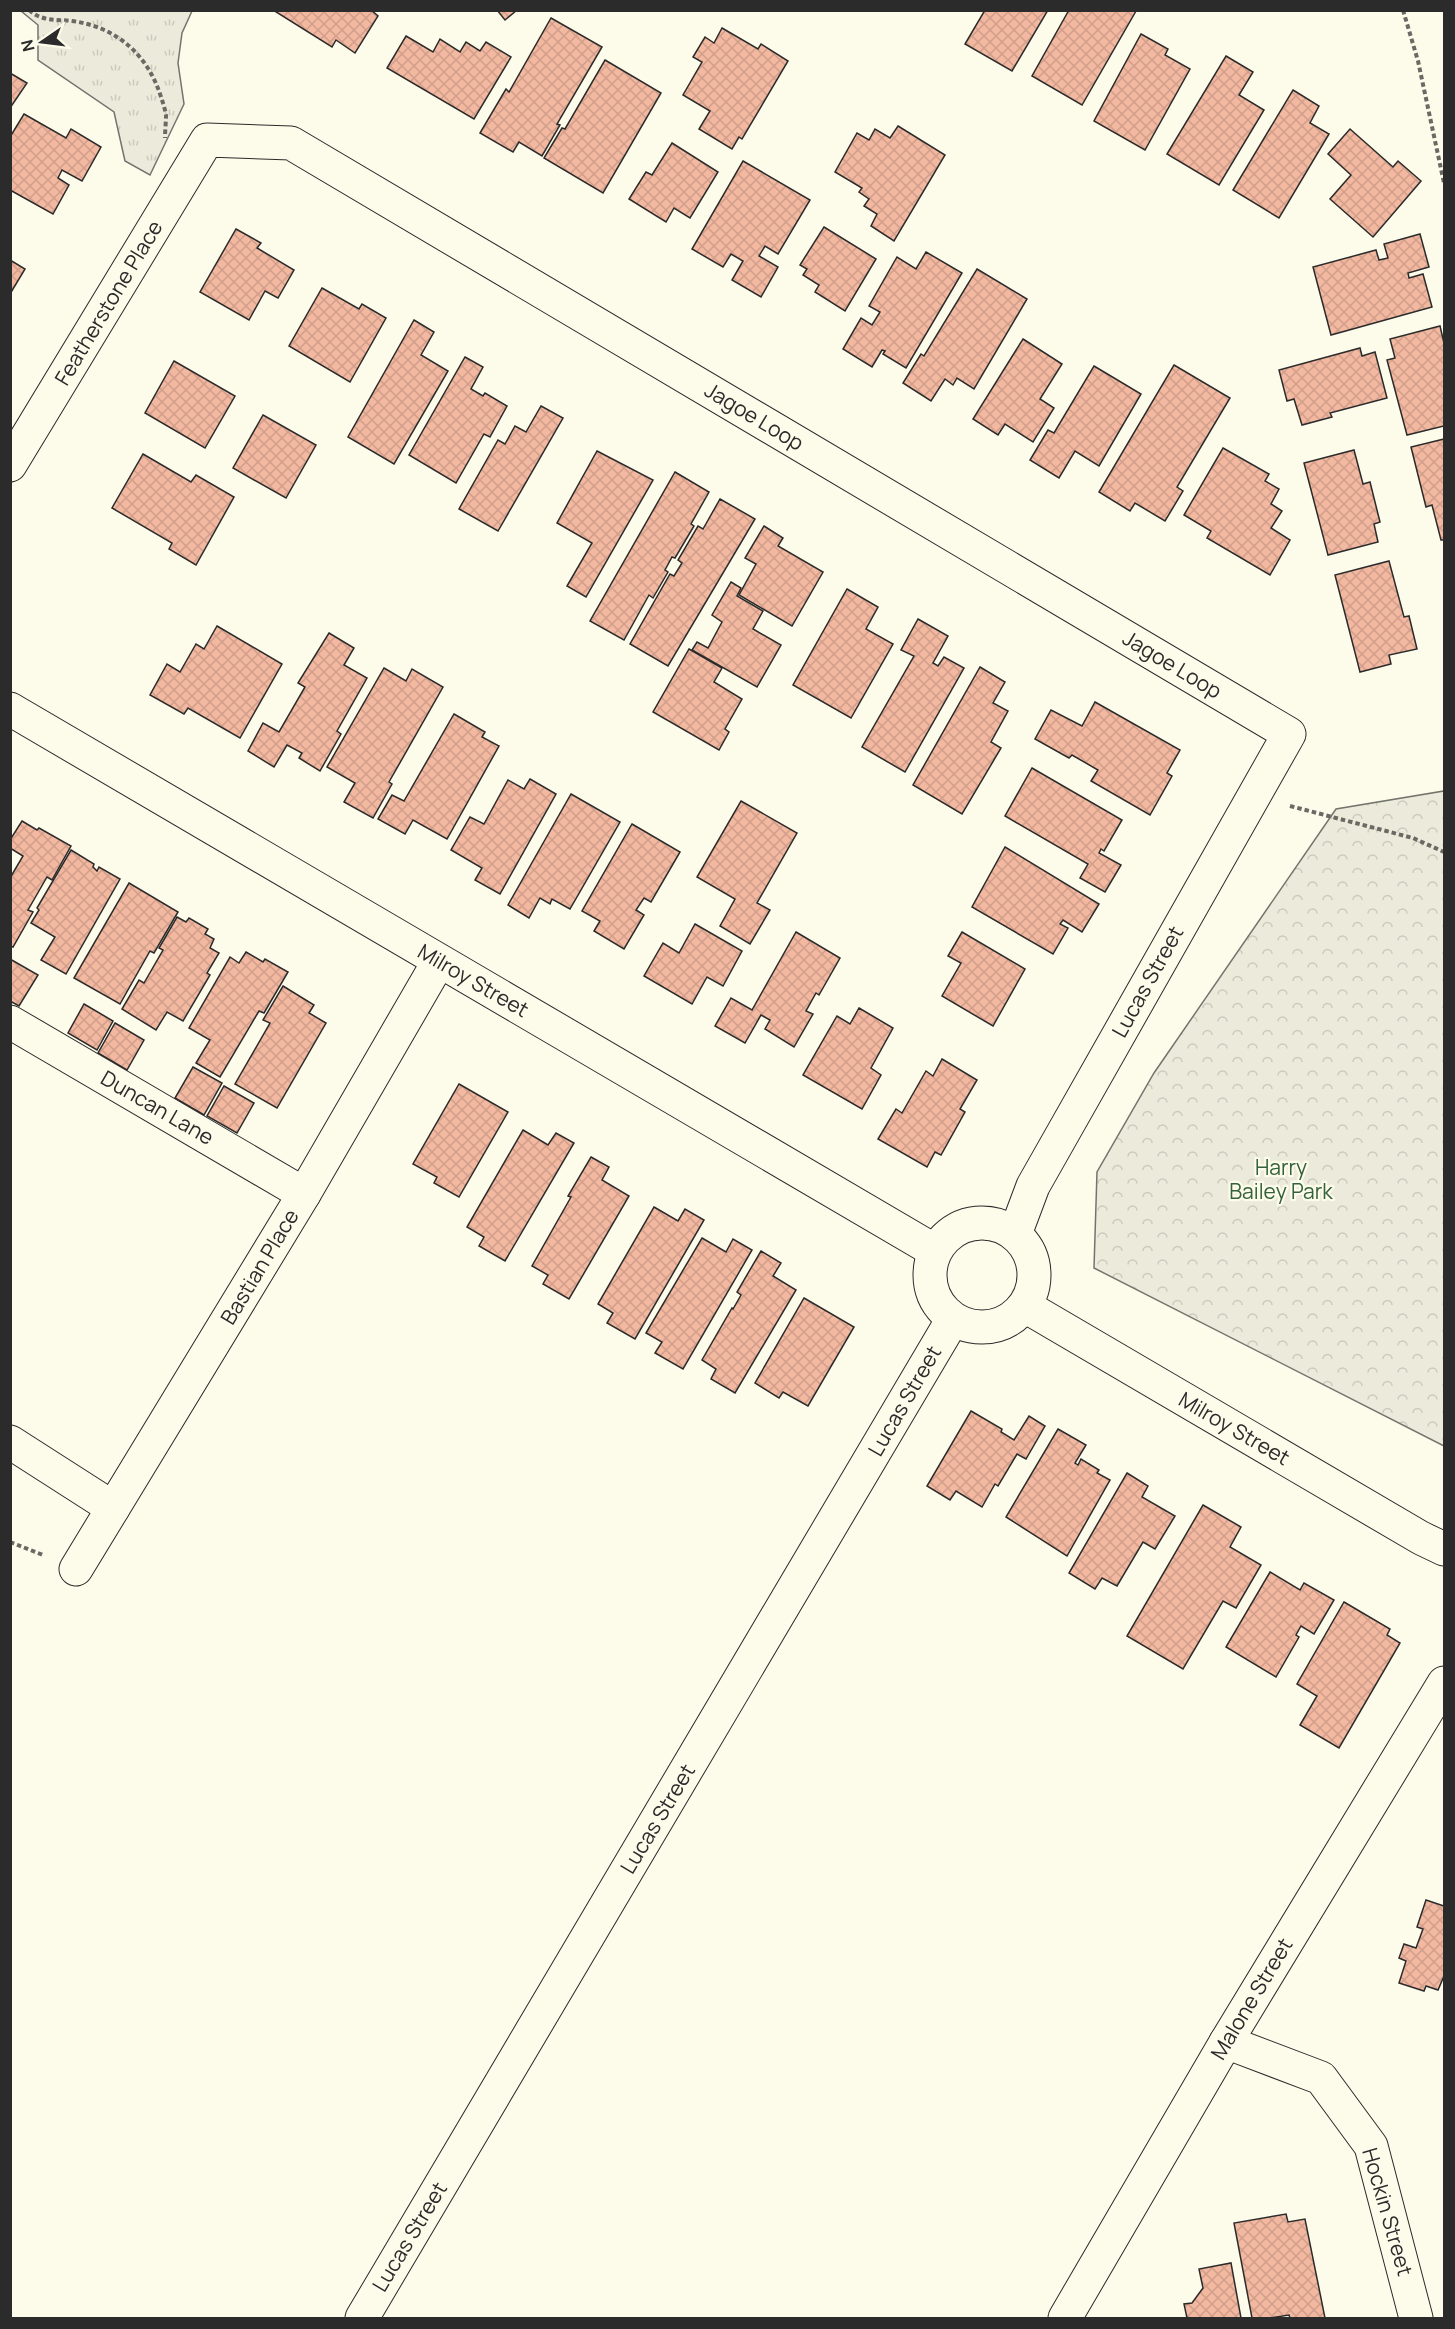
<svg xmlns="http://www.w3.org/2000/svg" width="1455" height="2329" viewBox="0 0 1455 2329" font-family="Manrope,sans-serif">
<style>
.grass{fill:url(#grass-tufts);stroke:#74746e;stroke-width:1.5}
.park{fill:url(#park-crowns);stroke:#74746e;stroke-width:1.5}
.building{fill:url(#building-cross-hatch);stroke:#2b2b2b;stroke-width:1.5}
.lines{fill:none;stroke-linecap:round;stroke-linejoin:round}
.minor-casing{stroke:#2b2b2b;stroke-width:35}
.path{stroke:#6a6964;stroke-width:4;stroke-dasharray:4.5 3;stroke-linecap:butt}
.minor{stroke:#fdfbea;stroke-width:33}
.labels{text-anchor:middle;stroke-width:4.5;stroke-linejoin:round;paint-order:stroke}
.street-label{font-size:21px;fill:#2b2b2b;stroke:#fdfbea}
.park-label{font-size:21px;fill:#34623c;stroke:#fdfbea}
</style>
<defs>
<pattern id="grass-tufts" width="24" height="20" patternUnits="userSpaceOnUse" patternTransform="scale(1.5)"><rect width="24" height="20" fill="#ecebdb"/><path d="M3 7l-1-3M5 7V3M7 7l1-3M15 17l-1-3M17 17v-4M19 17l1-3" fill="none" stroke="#cbcabc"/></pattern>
<pattern id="park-crowns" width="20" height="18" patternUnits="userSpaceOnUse" patternTransform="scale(1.5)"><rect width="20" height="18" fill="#ecebdb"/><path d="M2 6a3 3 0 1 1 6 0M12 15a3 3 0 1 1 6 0" fill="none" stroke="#cbcabc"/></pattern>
<pattern id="building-cross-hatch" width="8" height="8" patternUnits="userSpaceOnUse" patternTransform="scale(1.5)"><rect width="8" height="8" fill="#f2b8a0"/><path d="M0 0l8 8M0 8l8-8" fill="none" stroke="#d09e8a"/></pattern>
</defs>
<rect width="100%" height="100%" fill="#fdfbea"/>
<polygon class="grass" points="21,11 192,11 182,33 178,63 184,104 150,175 125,161 114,112 38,60 38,25"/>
<polygon class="park" points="1444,791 1444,1446 1094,1268 1097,1172 1154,1073 1336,809"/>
<g class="building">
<polygon points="273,10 371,10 378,16 355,53 336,40 332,47"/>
<polygon points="497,10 517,10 505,20"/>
<polygon points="985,10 1048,10 1012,71 965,44"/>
<polygon points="1069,10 1136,11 1082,105 1032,76"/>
<polygon points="551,18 602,47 557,124 560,125 542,156 519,142 513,152 480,133 506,89 509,92"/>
<polygon points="722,28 758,49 761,44 788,61 742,139 739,137 732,149 699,129 710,111 683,95 702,62 693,57 705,37 714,43"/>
<polygon points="1141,34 1168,49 1165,55 1190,69 1145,150 1094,121"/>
<polygon points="406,36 433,52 440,39 460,52 466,42 480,51 486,42 511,57 474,119 387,68"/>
<polygon points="1226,56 1253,72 1239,95 1264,110 1219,185 1167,154"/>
<polygon points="605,60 661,93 603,193 544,158 562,128 565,129"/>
<polygon points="10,73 27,83 10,108"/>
<polygon points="1293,90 1319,106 1310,123 1329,134 1279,218 1233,190"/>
<polygon points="24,114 66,138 71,129 101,147 82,181 62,170 58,178 69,185 53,214 10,190 10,137"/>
<polygon points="898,126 945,155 894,241 871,226 877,214 864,206 869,199 859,192 862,188 835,172 857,133 869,140 875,129 890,138"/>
<polygon points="1350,129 1393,167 1398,161 1421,181 1373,237 1330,199 1351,175 1328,154"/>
<polygon points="672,143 718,172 690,218 674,208 666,222 629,199 646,172 652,175"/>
<polygon points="743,161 810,200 778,254 765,246 759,256 778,267 761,297 732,280 743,261 731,254 723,267 692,249"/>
<polygon points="824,227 876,259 845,311 815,292 819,285 803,275 807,269 800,265"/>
<polygon points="236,229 261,243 257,248 294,270 278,298 265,291 249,320 200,292"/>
<polygon points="1420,234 1429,267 1408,273 1409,278 1423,274 1432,307 1331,335 1313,267 1376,250 1379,260 1388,258 1384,244"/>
<polygon points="926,252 962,273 906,368 883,354 885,351 882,350 872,367 843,349 861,318 872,325 880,312 869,306 897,257 916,269"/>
<polygon points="10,260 25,269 10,294"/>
<polygon points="977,269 1027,299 974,389 957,378 953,385 945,379 931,401 903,383 921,354 924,356"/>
<polygon points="322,288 359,309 362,304 386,318 350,382 289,346"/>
<polygon points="414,320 434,332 421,355 448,371 394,464 348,437"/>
<polygon points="1440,326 1444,343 1444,426 1407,435 1387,360 1395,358 1390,339"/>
<polygon points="1023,339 1062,364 1040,399 1054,408 1033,442 1005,424 998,435 973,419"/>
<polygon points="1360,348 1362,356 1375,352 1387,398 1330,413 1332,417 1302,425 1294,399 1287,401 1279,370"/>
<polygon points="465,357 483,367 471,389 483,396 485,393 507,406 490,437 484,434 456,483 409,455"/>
<polygon points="174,361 235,396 205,448 145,413"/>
<polygon points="1174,365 1230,398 1177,487 1183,491 1165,521 1135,503 1130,511 1099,492"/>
<polygon points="1094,366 1141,394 1099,466 1075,451 1059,478 1030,460 1048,430 1054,433"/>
<polygon points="541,406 563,418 498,531 459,509 498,440 505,444 515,426 526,432"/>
<polygon points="263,415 316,445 286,498 233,468"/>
<polygon points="1444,439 1444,540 1441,540 1432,505 1426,507 1411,447"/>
<polygon points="1223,448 1269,474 1265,481 1279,489 1271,504 1282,511 1271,528 1290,540 1270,575 1207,538 1211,531 1184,515"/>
<polygon points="1354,450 1363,484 1370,482 1380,522 1374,524 1378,542 1328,555 1304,463"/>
<polygon points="597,451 653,480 586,597 567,586 592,543 557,523"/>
<polygon points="143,454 191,482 196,475 234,497 196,565 169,549 172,543 112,508"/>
<polygon points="675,472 709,492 691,524 694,526 675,558 672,557 665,570 668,572 653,598 649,595 624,640 590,621"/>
<polygon points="720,499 755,519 668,666 630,644 670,574 674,576 682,563 678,560 698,526 703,529"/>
<polygon points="764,526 783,538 778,546 823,572 792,626 739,595 756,564 745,558"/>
<polygon points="1389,561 1404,617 1409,616 1417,649 1389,655 1391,664 1360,672 1335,575"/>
<polygon points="731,582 741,588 737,596 763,611 753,629 781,645 757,687 692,650 697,642 708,648 722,622 712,615"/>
<polygon points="847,589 878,607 866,629 893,644 851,718 793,685"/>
<polygon points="918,619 948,636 933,663 938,666 944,657 964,668 905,772 862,747 914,656 901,650"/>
<polygon points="217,626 282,664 240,738 188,708 184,714 150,695 167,664 180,672 196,644 204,649"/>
<polygon points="329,633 354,648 344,665 367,678 337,731 341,734 320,771 299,758 302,753 287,745 274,767 248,751 263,723 279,732 305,687 298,683"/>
<polygon points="689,649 722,668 714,682 742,699 725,729 729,732 719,750 653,712"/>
<polygon points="980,667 1005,682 993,703 1008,711 991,742 1001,748 962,814 913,785"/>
<polygon points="384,668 406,681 412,669 443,687 389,782 392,784 373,818 344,802 355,783 327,767"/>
<polygon points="1095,702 1180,750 1167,773 1172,776 1150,815 1091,781 1098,770 1072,755 1069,758 1035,739 1051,710 1082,726"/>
<polygon points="454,714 485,732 482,737 499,746 447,839 413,820 405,834 378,819 392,795 404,801"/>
<polygon points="1032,768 1122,820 1104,851 1101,849 1099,853 1121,865 1105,892 1080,878 1088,864 1005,816"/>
<polygon points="530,779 556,794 500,894 475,880 482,868 451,850 470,817 484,824 508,780 524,789"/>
<polygon points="571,794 620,822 570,909 552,899 550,904 540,898 529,918 508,905"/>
<polygon points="741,801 797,833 757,903 770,910 750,944 720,926 735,899 697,877"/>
<polygon points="22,821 37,830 39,828 71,846 52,880 47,877 28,910 33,912 13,947 10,946 10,878 23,856 10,848 10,840"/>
<polygon points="632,824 680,852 651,902 644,898 636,910 644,915 624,949 594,931 600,921 582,911"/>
<polygon points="1005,847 1099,904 1082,932 1063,920 1060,924 1068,928 1053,954 972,907"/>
<polygon points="71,850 94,864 93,867 97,871 99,867 120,879 66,974 41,960 55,937 31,923 39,910 37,908"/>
<polygon points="129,883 178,912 154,953 150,951 120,1004 74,978"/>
<polygon points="177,917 186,922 189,918 208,929 205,934 214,939 210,948 219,953 207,973 210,975 183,1021 167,1012 156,1030 122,1009 139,980 144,983 163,950 159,948"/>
<polygon points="695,924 742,951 723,986 707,977 692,1004 644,976 663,943 679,953"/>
<polygon points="796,932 840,958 819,995 816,993 806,1011 813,1014 794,1047 765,1029 770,1020 761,1015 745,1043 715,1026 731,998 752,1010"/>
<polygon points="962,932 1025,969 993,1026 942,996 961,963 948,956"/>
<polygon points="246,952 263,962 265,959 288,972 264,1013 259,1011 220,1077 196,1063 210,1040 189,1028 230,957 239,963"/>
<polygon points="10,959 38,975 19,1006 10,1001"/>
<polygon points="283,986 314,1005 309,1013 326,1023 277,1108 235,1084 270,1023 263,1020"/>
<polygon points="84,1004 113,1021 97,1050 68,1033"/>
<polygon points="859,1008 893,1028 871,1068 881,1075 862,1109 803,1075 837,1016 850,1024"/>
<polygon points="115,1023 144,1040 127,1070 98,1053"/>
<polygon points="942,1059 977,1080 960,1109 965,1112 941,1155 935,1152 927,1167 878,1139 896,1109 902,1113 926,1071 933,1076"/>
<polygon points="193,1067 222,1083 204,1115 175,1098"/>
<polygon points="459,1084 508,1112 459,1197 434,1183 437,1177 413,1164"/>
<polygon points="224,1086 254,1103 237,1133 207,1116"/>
<polygon points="523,1130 548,1145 556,1133 574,1143 505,1261 479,1246 484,1237 467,1227"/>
<polygon points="591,1157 609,1167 602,1180 629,1196 569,1299 543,1284 548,1275 532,1266 571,1197 568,1196"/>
<polygon points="654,1207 678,1221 685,1209 704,1220 635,1339 607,1323 613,1313 598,1304"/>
<polygon points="702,1238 726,1252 733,1239 752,1250 683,1369 655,1353 662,1342 646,1333"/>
<polygon points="761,1251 781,1263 773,1276 796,1290 735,1393 711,1379 716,1369 702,1360 732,1308 733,1309 741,1295 737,1292"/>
<polygon points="804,1298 854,1327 808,1406 783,1392 779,1398 755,1383"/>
<polygon points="971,1411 1002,1429 1001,1432 1014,1440 1029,1416 1045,1426 1026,1459 1017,1454 998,1486 995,1484 982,1507 956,1491 950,1500 927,1486"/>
<polygon points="1058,1429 1086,1445 1075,1463 1078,1465 1081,1459 1099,1470 1097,1473 1110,1480 1067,1556 1006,1517"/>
<polygon points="1127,1473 1148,1486 1142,1497 1175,1516 1155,1549 1143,1542 1117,1586 1102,1578 1095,1589 1069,1573"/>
<polygon points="1203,1505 1241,1527 1230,1547 1261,1565 1236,1608 1223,1601 1183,1669 1127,1636"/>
<polygon points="1270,1572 1300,1590 1304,1583 1334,1600 1314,1634 1301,1626 1296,1635 1299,1637 1276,1677 1226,1647"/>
<polygon points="1344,1602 1390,1629 1387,1635 1400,1643 1339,1748 1300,1725 1317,1696 1297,1684"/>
<polygon points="1426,1900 1444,1906 1444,1976 1438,1990 1426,1986 1424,1991 1399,1983 1406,1961 1399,1958 1404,1944 1416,1948 1423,1929 1417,1927"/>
<polygon points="1286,2214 1288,2222 1305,2219 1325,2318 1290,2318 1289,2315 1270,2318 1252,2318 1234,2223"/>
<polygon points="1231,2263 1241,2318 1187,2318 1184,2304 1192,2303 1203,2288 1199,2269"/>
</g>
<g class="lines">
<g class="minor-casing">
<g id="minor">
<polyline points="10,465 207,140 291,143 1289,734 1033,1186 1015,1234"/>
<polyline points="10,709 935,1251"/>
<polyline points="10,1022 304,1194"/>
<circle cx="982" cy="1275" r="52"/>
<polyline points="1025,1306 1421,1538 1444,1549"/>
<polyline points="10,1442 113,1508"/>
<polyline points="76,1569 304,1194 439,961"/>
<polyline points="1226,2042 1321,2078 1371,2146 1416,2318"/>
<polyline points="362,2318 953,1319"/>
<polyline points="1065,2318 1226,2042 1444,1683"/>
</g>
</g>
<g class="path">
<path d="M29 10C42 22 57 19 72 21 117 27 148 55 161 97 163 103 165 109 166 115 166 122 165 131 165 138"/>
<polyline points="1403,10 1418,61 1444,183"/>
<polyline points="1290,806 1413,838 1444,852"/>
<polyline points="10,1542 43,1555"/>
</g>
<use href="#minor" class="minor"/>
</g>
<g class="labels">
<g class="street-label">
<text transform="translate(109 303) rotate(-59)" y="7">Featherstone Place</text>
<text transform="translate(754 417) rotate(31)" y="7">Jagoe Loop</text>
<text transform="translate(1172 665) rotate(31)" y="7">Jagoe Loop</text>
<text transform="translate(473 981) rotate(30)" y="7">Milroy Street</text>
<text transform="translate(1148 982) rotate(-61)" y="7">Lucas Street</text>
<text transform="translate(157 1108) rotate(30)" y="7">Duncan Lane</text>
<text transform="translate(260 1267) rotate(-59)" y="7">Bastian Place</text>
<text transform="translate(905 1401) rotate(-60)" y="7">Lucas Street</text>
<text transform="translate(1234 1429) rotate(30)" y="7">Milroy Street</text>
<text transform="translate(658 1819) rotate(-59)" y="7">Lucas Street</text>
<text transform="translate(1252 1999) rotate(-59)" y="7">Malone Street</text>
<text transform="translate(1387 2212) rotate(74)" y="7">Hockin Street</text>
<text transform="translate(410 2237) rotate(-59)" y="7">Lucas Street</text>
</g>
<g class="park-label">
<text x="1281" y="1175">Harry<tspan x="1281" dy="24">Bailey Park</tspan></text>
</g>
</g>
<rect width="1455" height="2329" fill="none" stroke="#2b2b2b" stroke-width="24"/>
<g transform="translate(42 42) rotate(256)" stroke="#fdfbea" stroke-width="4.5" paint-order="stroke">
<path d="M0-4.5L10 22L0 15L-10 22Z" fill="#2b2b2b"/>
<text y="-9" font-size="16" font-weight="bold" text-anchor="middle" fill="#2b2b2b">N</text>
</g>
</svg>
